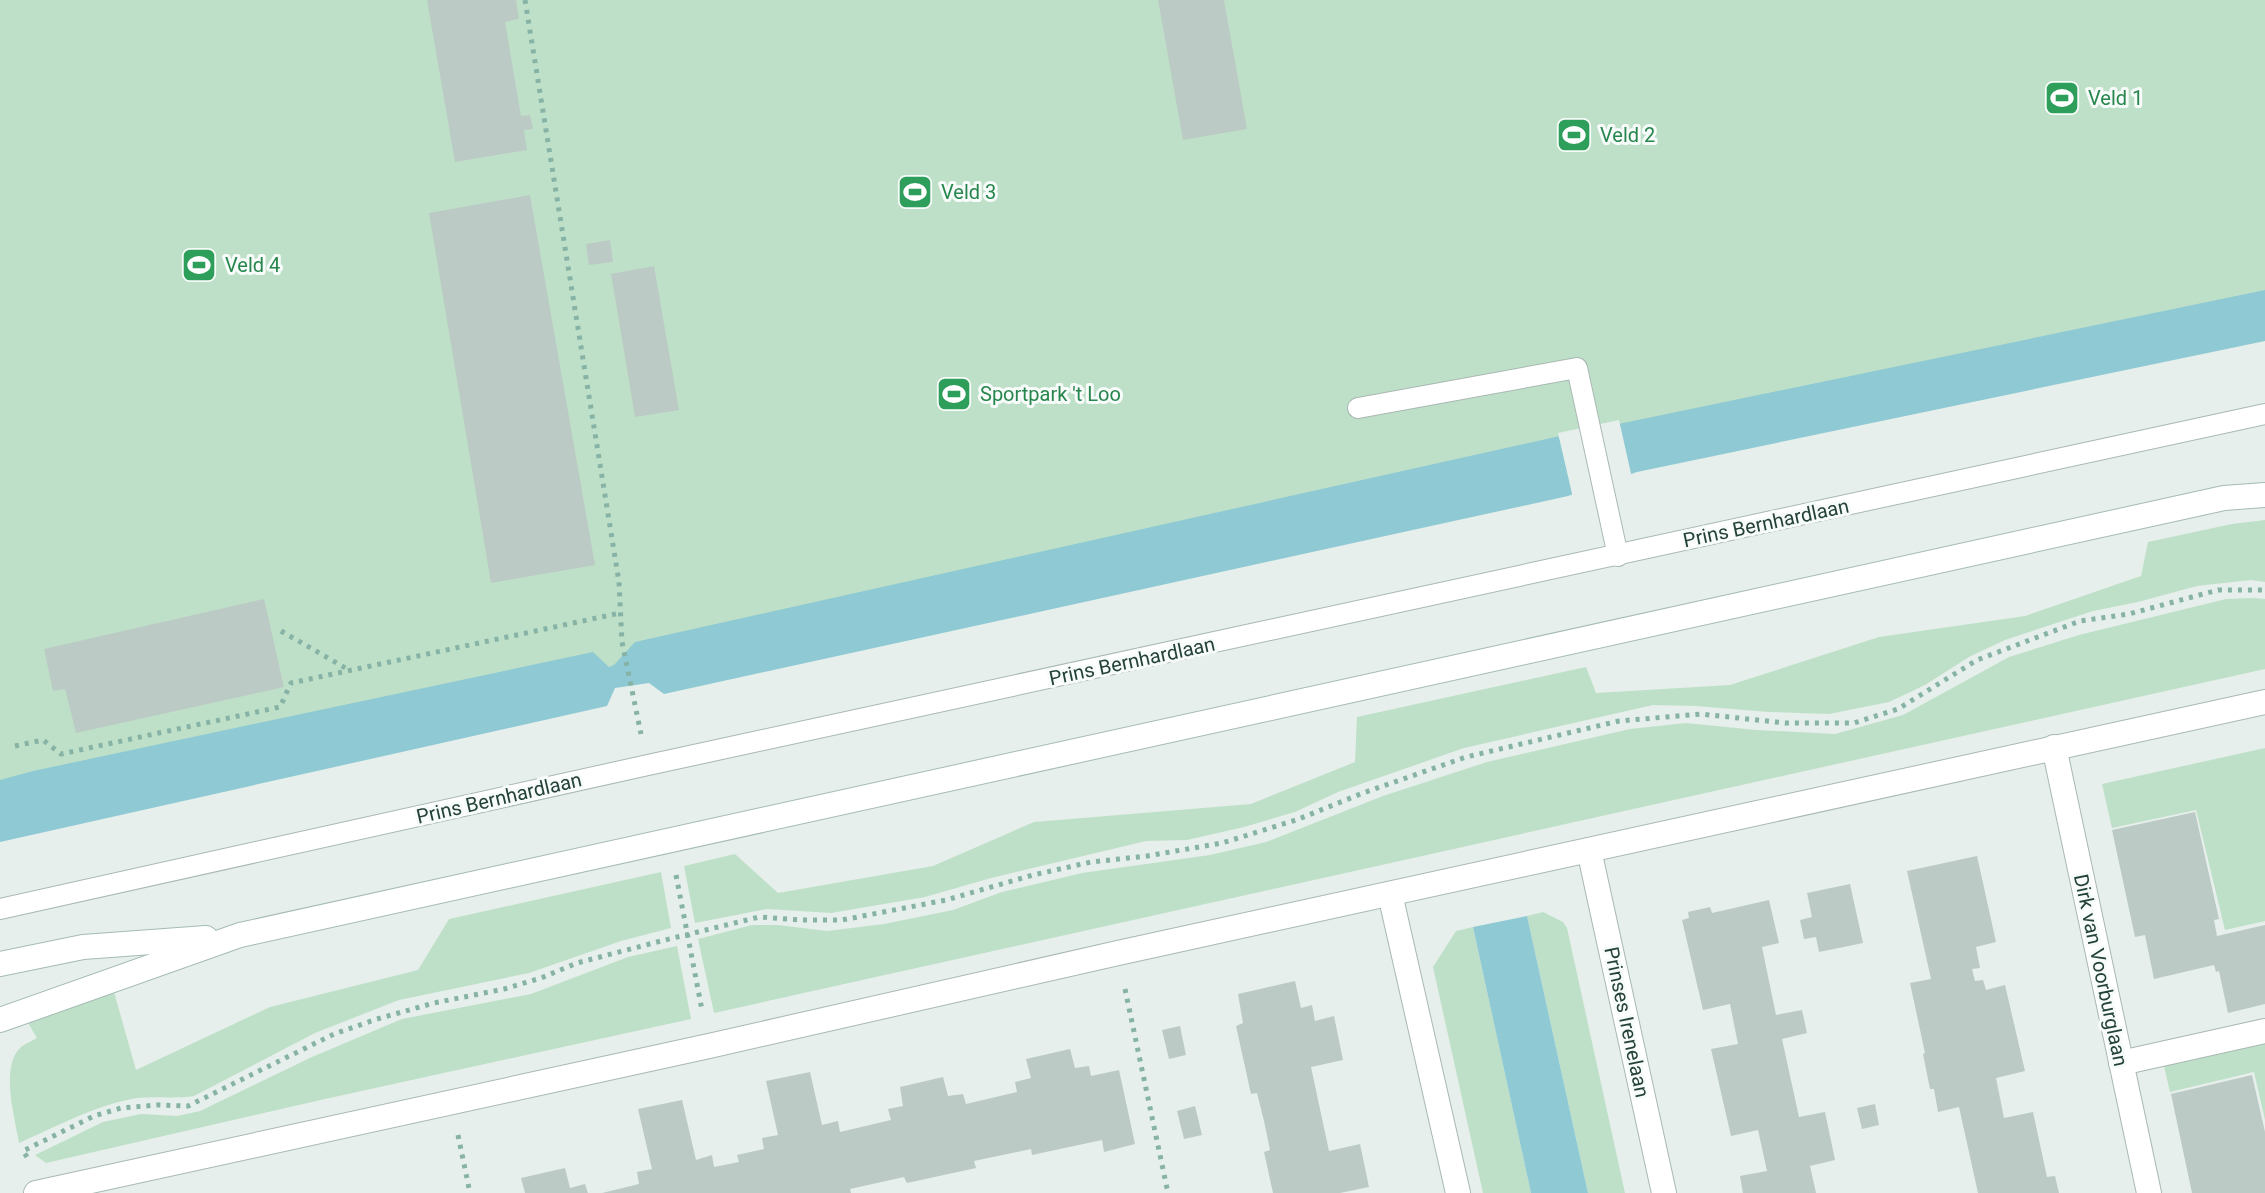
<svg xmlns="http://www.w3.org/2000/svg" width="2265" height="1193" viewBox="0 0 2265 1193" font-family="Roboto,sans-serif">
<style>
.green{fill:#bfe0c8}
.water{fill:#8ec9d4}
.pier{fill:#e6efeb}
.building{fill:#bbcac4}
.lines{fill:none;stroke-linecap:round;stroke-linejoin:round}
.service-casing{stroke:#a8b8b2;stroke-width:22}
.minor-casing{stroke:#a8b8b2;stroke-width:26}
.secondary-casing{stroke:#a4bbb3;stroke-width:26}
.path{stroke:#86b3a5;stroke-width:5;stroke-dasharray:4 6;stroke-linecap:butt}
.service{stroke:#fff;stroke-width:20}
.minor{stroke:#fff;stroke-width:24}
.secondary{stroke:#fff;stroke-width:24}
.labels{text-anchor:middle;stroke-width:6;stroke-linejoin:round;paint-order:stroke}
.leisure-label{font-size:20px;fill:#27864d;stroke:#f7fbf9;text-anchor:start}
.street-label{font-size:20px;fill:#24423a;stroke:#f7fbf9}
</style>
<rect width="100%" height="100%" fill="#e6efeb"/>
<g class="green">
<polygon points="0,0 2265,0 2265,318 0,812"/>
<polygon points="2265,520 2265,582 2251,580 2197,586 2138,602 2093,611 2005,640 1969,657 1925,685 1889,702 1829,714 1769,712 1696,706 1653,705 1464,748 1338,792 1295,812 1244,827 1187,840 1146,841 991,878 925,897 831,913 767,909 695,923 684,866 735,854 778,893 933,866 1034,822 1251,804 1355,762 1357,717 1586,667 1596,693 1730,685 1879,637 2025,616 2141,576 2148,542 2232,524"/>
<polygon points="2253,598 2265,599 2265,669 714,1013 698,939 752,925 778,925 827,931 884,924 953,910 1002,892 1082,873 1210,855 1266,842 1383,796 1487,762 1630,729 1686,723 1756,730 1835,734 1903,715 2009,657 2079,635 2226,599"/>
<polygon points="2265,748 2265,921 2225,930 2196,810 2112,828 2102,784"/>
<path d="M661 872 671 928 621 941 529 973 399 1000 315 1033 194 1096C175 1099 155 1096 137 1098 96 1105 57 1126 19 1143 15 1118 0 1068 20 1048 24 1044 32 1041 37 1038L28 1023 114 992 136 1070 270 1007 418 970 449 919Z"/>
<polygon points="1543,912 1563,922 1567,928 1625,1193 1588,1193 1527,916"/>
<polygon points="1473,927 1531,1193 1483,1193 1433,967 1456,931"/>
<polygon points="677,946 691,1019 325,1099 46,1163 35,1155 103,1122 141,1114 177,1116 200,1111 312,1057 402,1019 531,994 628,957"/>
<polygon points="2265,1043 2265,1120 2254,1072 2170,1092 2164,1066"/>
</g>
<g class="water">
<polygon points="2265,290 2265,341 1637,472 1568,496 664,694 649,683 615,688 607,706 0,842 0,780 33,771 593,652 609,667 614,665 635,642 1551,438"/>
<polygon points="1527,916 1588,1193 1531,1193 1473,927"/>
</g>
<polygon class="pier" points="1619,420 1632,478 1573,498 1558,433"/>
<g class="building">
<polygon points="427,0 516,0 519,19 505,22 521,116 530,115 533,129 524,130 527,150 455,162"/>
<polygon points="1158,0 1224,0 1247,129 1183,140"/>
<polygon points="530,195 595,565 491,583 429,213"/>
<polygon points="610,240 613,262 589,265 586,244"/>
<polygon points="654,266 679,410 635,417 611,274"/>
<polygon points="264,599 284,687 76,733 65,689 53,691 44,649"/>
<polygon points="2195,812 2219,919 2214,920 2217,936 2265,925 2265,1004 2228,1013 2219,971 2216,972 2214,965 2154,979 2145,935 2135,937 2112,830"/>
<polygon points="1977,856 1996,942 1976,947 1980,968 1972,969 1975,981 1983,980 1986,990 2005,985 2025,1071 1996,1078 2004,1118 2033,1112 2047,1177 2055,1176 2059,1193 1978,1193 1959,1107 1938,1112 1934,1089 1930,1089 1923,1054 1925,1053 1910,983 1931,979 1907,871"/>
<polygon points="1850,884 1863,943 1819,952 1816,937 1804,939 1800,920 1812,917 1807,893"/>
<polygon points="1769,900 1779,943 1762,947 1776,1015 1802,1010 1807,1033 1782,1039 1799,1117 1825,1112 1835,1160 1810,1166 1816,1193 1743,1193 1740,1176 1767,1171 1758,1130 1731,1136 1711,1049 1738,1044 1730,1004 1703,1010 1682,920 1689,918 1688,912 1710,907 1712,913"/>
<polygon points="1295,981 1301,1008 1312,1005 1315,1021 1334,1016 1343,1060 1311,1067 1329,1151 1360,1144 1369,1187 1340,1193 1273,1193 1264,1152 1270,1150 1264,1121 1257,1093 1251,1094 1236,1026 1243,1023 1238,994"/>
<polygon points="1180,1026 1186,1055 1169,1059 1162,1030"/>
<polygon points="1070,1049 1075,1068 1089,1066 1091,1076 1119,1070 1135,1144 1104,1152 1102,1140 1032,1155 1031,1149 974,1161 976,1168 907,1183 904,1177 850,1189 851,1193 602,1193 639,1184 637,1172 652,1169 638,1109 682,1100 696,1160 712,1155 714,1167 739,1162 737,1155 764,1149 762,1138 778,1135 766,1081 810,1072 822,1125 838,1121 840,1132 891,1120 888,1109 903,1106 900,1087 943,1077 948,1096 963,1094 966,1104 1017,1092 1015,1082 1031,1078 1026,1059"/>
<polygon points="2252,1075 2265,1132 2265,1193 2192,1193 2171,1094"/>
<polygon points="1875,1104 1879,1125 1862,1129 1857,1108"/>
<polygon points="1195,1106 1202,1135 1184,1139 1177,1111"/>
<polygon points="565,1168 570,1188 585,1184 588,1193 525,1193 521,1178"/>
</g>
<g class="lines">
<g class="service-casing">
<g id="service">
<polyline points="1358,408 1577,368 1618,556"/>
<polyline points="0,909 648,765 2265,414"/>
</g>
</g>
<g class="minor-casing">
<g id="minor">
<polyline points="2054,747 2149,1193"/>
<polyline points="1589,850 1664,1193"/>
<polyline points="1390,894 1458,1193"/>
<polyline points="2121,1063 2265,1031"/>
<polyline points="36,1193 709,1046 1118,953 2265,702"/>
</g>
</g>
<g class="secondary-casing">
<g id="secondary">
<polyline points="0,964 83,947 206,938"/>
<polyline points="0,1020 240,935 2224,498 2265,495"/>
</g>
</g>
<g class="path">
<polyline points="525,0 619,582 622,642 641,734"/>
<polyline points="281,631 349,670"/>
<polyline points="15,746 43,740 61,754 280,707 291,683 620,613"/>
<polyline points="676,875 702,1010"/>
<polyline points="1125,989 1168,1193"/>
<polyline points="458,1135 470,1193"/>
<polyline points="27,1157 23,1151 94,1116 121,1108 157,1105 188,1106 334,1034 377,1019 434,1003 504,989 541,978 577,963 661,941 759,917 802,920 842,920 946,900 1033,875 1091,862 1147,856 1222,843 1296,820 1363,793 1466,757 1619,721 1701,714 1785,723 1854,723 1898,709 1977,660 2080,621 2129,614 2218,590 2265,590"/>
</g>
<use href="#service" class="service"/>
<use href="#minor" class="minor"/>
<use href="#secondary" class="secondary"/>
</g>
<defs>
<g id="stadium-square" transform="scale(1.8)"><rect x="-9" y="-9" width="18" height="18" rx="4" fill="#2e9e5b" stroke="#f7fbf9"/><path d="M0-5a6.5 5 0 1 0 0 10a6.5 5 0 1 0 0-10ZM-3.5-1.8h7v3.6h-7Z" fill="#fff"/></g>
</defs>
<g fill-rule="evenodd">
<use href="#stadium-square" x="2062" y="98"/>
<use href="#stadium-square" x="1574" y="135"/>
<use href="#stadium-square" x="915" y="192"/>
<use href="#stadium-square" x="199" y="265"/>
<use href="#stadium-square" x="954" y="394"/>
</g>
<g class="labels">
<g class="leisure-label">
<text x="2088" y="105">Veld 1</text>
<text x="1600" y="142">Veld 2</text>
<text x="941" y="199">Veld 3</text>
<text x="225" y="272">Veld 4</text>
<text x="980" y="401">Sportpark 't Loo</text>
</g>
<g class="street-label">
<text transform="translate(1766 523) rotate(-12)" y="7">Prins Bernhardlaan</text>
<text transform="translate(1132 661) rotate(-12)" y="7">Prins Bernhardlaan</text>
<text transform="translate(499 798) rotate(-13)" y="7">Prins Bernhardlaan</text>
<text transform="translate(2101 970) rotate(78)" y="7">Dirk van Voorburglaan</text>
<text transform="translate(1627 1022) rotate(78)" y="7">Prinses Irenelaan</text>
</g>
</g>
</svg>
